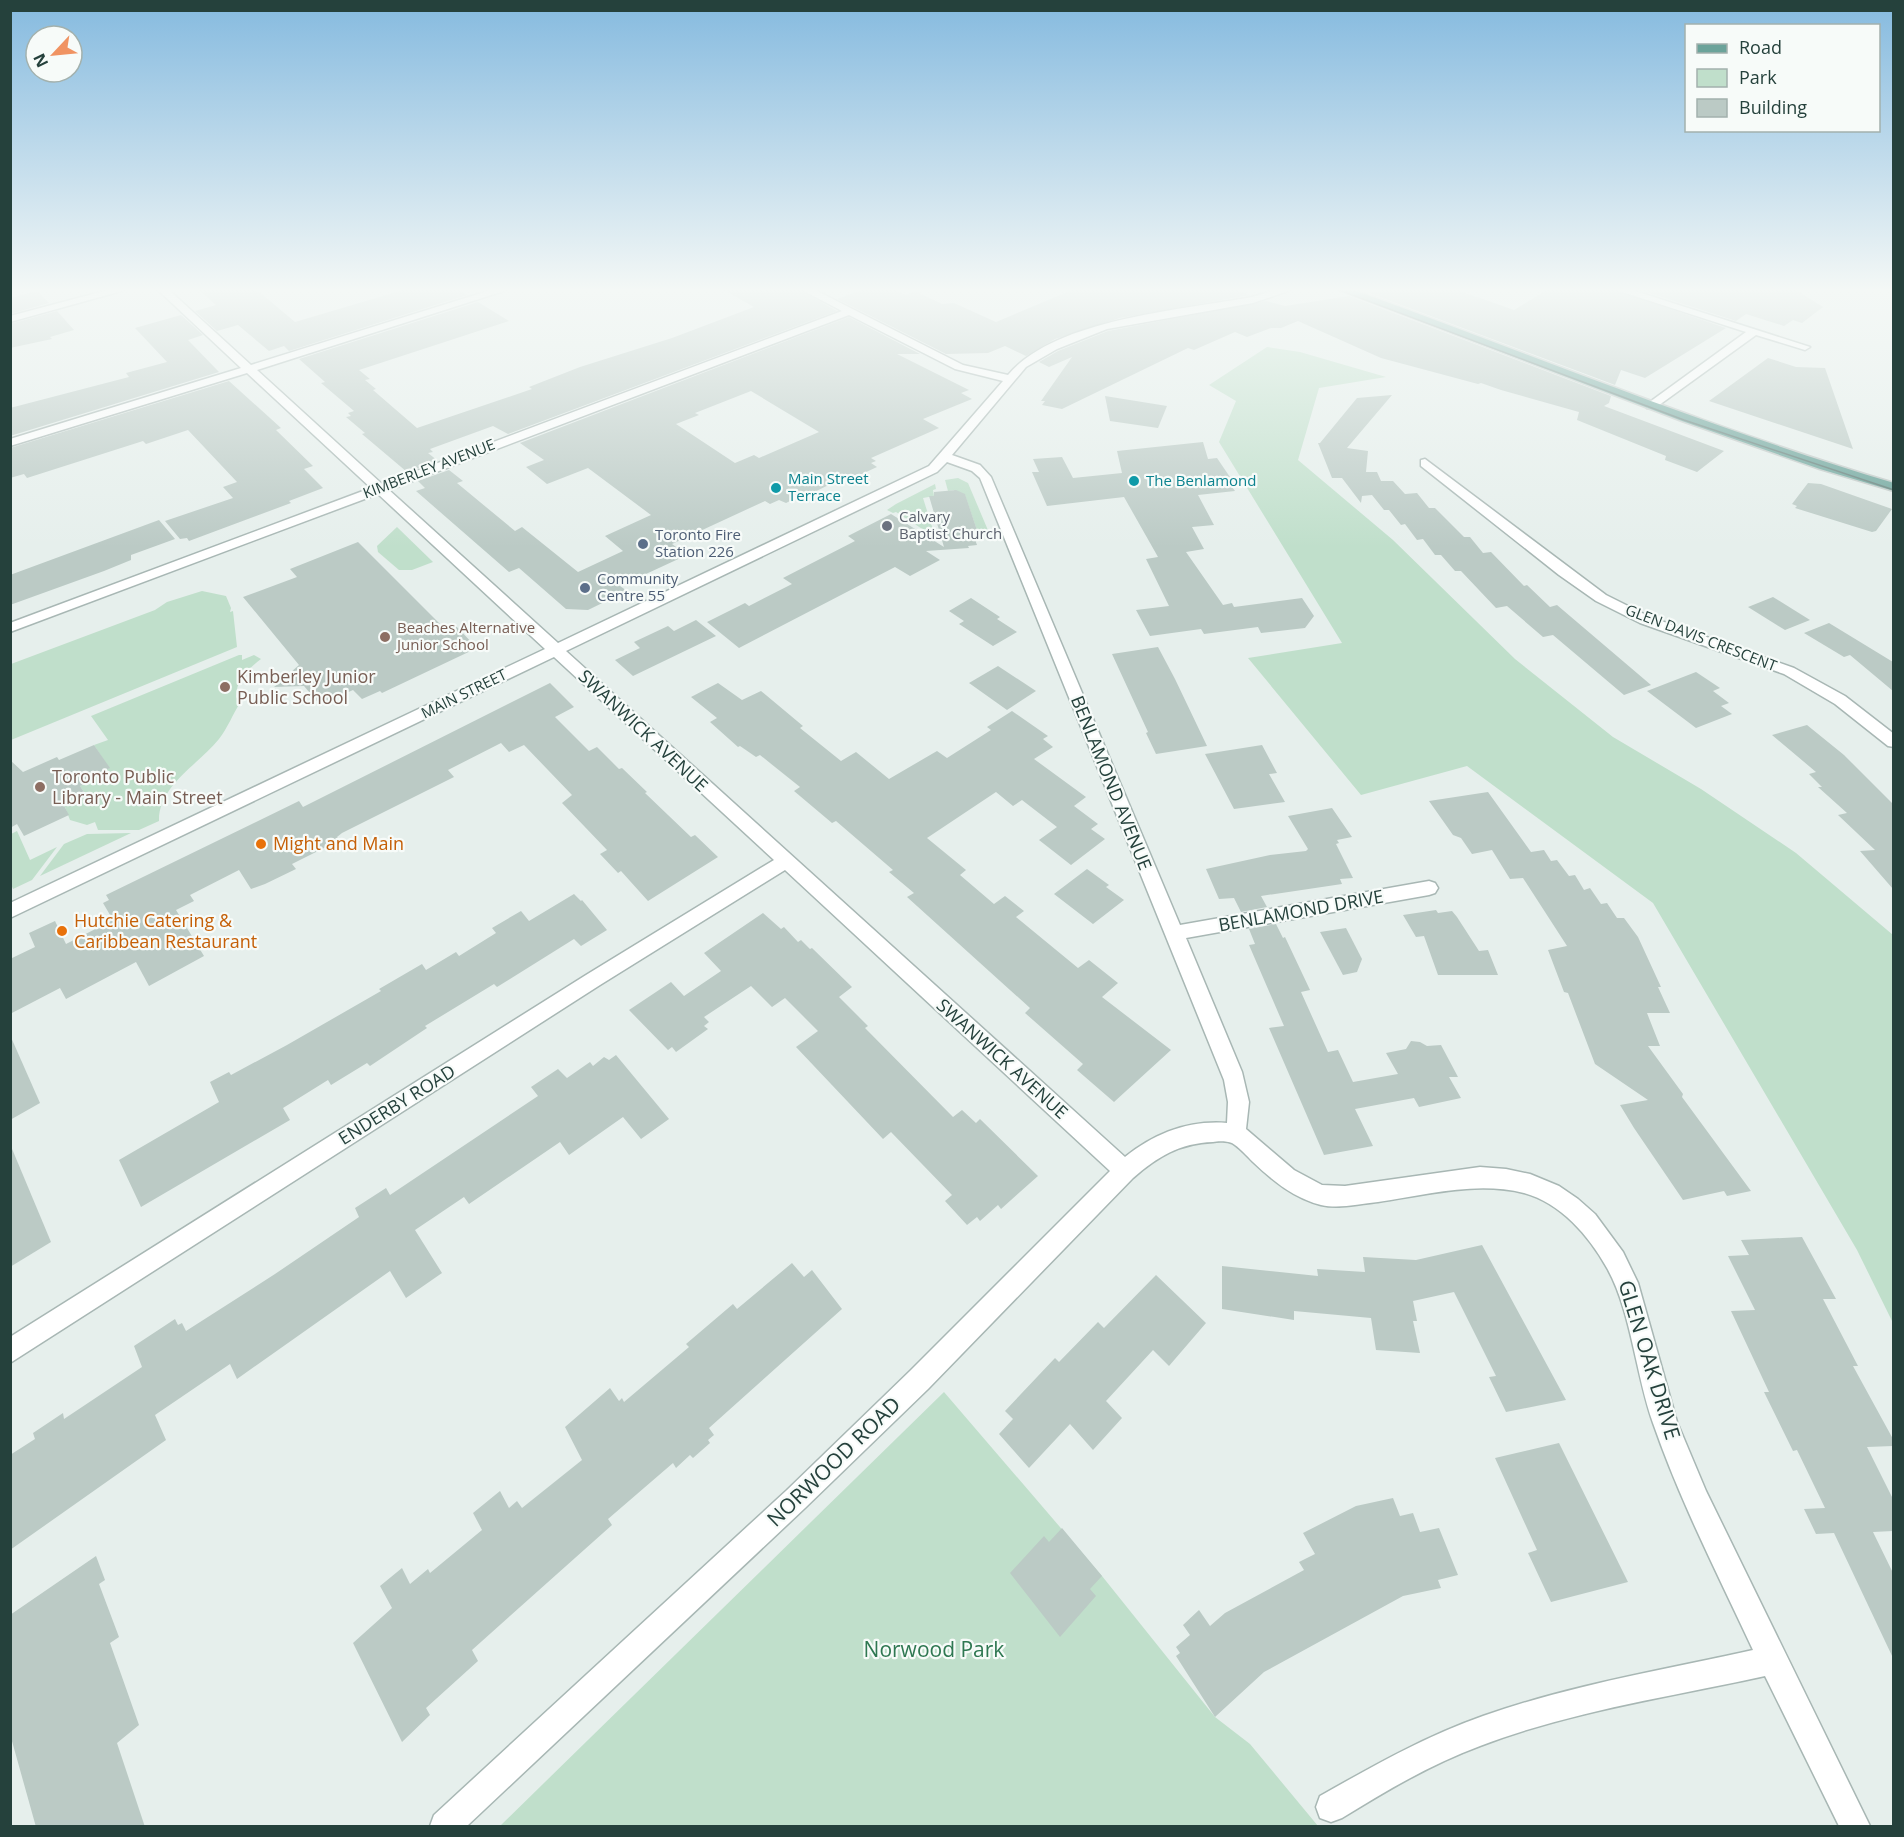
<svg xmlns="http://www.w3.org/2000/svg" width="1904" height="1837" viewBox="0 0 1904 1837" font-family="'Open Sans',sans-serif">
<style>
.green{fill:#c0dfcb}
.building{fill:#bbcac5;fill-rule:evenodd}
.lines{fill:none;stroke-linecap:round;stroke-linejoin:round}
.minor-casing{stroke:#a8b7b4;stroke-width:3}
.major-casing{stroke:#c2cac8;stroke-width:3}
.minor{fill:#fff;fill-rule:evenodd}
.major{fill:#6ba39a;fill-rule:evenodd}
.tram{stroke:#607c77;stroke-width:1.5}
.culture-dot{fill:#0f9aa8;stroke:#f7fbf9;stroke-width:2}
.worship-dot{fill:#6b7280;stroke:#f7fbf9;stroke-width:2}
.service-dot{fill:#5c6f8a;stroke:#f7fbf9;stroke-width:2}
.education-dot{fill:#8d6e63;stroke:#f7fbf9;stroke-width:2}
.food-dot{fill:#e8710a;stroke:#f7fbf9;stroke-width:2}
.labels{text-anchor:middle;stroke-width:4.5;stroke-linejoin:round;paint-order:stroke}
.far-street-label{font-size:15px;fill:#25413c;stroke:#f7fbf9}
.far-culture-label{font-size:15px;fill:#0d838f;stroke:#f7fbf9;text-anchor:start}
.far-worship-label{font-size:15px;fill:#5b616d;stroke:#f7fbf9;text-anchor:start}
.far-service-label{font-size:15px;fill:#4e5e75;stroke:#f7fbf9;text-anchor:start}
.far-education-label{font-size:15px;fill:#785e54;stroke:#f7fbf9;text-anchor:start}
.education-label{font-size:18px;fill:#785e54;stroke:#f7fbf9;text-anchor:start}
.street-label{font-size:18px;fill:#25413c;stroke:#f7fbf9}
.food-label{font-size:18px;fill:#c56008;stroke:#f7fbf9;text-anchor:start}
.near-street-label{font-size:21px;fill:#25413c;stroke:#f7fbf9}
.near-park-label{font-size:21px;fill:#2f7852;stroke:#f7fbf9}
</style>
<rect width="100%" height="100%" fill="#e6efec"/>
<g class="green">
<polygon points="1267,347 1300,352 1386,377 1319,388 1298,460 1393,540 1515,659 1613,737 1701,789 1796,853 1893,935 1893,1323 1857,1250 1653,903 1467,766 1361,795 1248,658 1342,643 1219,442 1236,401 1209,385"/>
<polygon points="958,478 968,483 990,535 980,536 978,533 965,495 955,493 954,490 948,491 945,480"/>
<polygon points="935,484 936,489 933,490 934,496 923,498 934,533 930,530 927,532 896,512 893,513 887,510 896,504"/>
<polygon points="397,527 433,562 412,570 399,570 378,552 377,546"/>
<polygon points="202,591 226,596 231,608 230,612 233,611 237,647 11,740 11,664 155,610 167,602"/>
<path d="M239 655H242V660L254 655 261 659C248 669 236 680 236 697L240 703C233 714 227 729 219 739 199 764 158 786 159 821L139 830H98L95 822 87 825 70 820 65 807 51 813 48 808 84 792 80 786 84 784 82 781 109 768 94 745 108 740 91 716Z"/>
<polygon points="17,831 30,860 57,847 32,880 13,889 10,882 11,834"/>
<polygon points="131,833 40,876 64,844 87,834"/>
<polygon points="944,1392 1102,1576 1215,1717 1250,1744 1318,1826 500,1826"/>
</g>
<g class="building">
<polygon points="199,290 257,290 295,322 403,290 460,290 467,295 289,351 284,346 269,351 238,325 217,331 195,311 216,305"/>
<polygon points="724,290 800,290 837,311 508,434 493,426 430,449 433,452 428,453 438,461 407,472 362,434 365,433 346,417 351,416 348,413 354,411 321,383 325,382 299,359 478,302 509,321 359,370 370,379 365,380 376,389 373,390 417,428 532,389 529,387 580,367 672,338 754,307"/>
<polygon points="861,290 896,290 906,295 915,291 942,304 954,303 996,322 1072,290 1237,290 1250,295 1120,318 1055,339 1026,356 1005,346 988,353 946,354 837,299"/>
<polygon points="1386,290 1457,290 1514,310 1547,290 1614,290 1726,328 1645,378 1621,370 1615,385 1369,293"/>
<polygon points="1640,290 1796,290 1823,307 1802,323 1793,320 1784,326 1746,314 1736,321"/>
<polygon points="37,291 49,303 10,314 10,298"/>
<polygon points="1349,296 1611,396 1609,403 1604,406 1724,451 1697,472 1665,460 1666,456 1577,420 1579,412 1501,390 1481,383 1478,384 1381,358 1298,321 1281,328 1271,328 1247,337 1235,332 1194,350 1188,348 1062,409 1042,405 1045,401 1041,401 1072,357 1049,367 1039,362 1058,351 1108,331 1266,301 1285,306"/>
<polygon points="57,311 74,330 50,337 52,339 10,348 10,324"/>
<polygon points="181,315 203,335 188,340 219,372 10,436 10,408 129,377 126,373 167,362 135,328"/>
<path d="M849 317 920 354H897L969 390 961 393 972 399 923 419 939 428 871 458 876 461 871 463 877 467 851 479 847 476 798 500 796 498 786 503 779 500 770 504 765 501 672 544 687 555 620 586 627 591 588 610 566 609 519 568 509 572 416 491 425 488 418 481 449 470 463 481 457 483 515 531 522 527 578 572 623 551 605 536 651 515 588 468 547 484 526 467 544 460 520 443ZM751 391 819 432 759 458 754 455 735 463 676 424 699 415 695 413Z"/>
<polygon points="1768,358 1796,367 1825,368 1853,449 1709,401"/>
<polygon points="229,381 281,428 276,430 313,466 304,469 323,488 289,501 291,503 189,541 187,538 180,539 165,521 233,498 223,487 237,482 188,430 146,444 143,441 27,478 24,474 10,478 10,448"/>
<polygon points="1392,395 1347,448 1368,451 1366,472 1377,472 1381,481 1393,481 1405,494 1417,493 1429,508 1435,508 1464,537 1470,537 1483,553 1491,552 1524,586 1527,585 1550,607 1557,605 1651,685 1624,695 1553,635 1543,637 1507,606 1496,608 1461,571 1455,571 1441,555 1435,555 1423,539 1417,540 1405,524 1401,525 1389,510 1384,510 1372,495 1362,496 1361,503 1342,478 1332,478 1318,443 1320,443 1357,398"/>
<polygon points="1105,396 1167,406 1158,428 1110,421"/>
<polygon points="1203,442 1208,459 1217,458 1234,483 1230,484 1235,491 1198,495 1214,525 1192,527 1204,549 1186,552 1223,605 1232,603 1234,607 1302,598 1314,616 1305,628 1261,633 1258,627 1204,634 1201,629 1150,636 1136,610 1169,606 1146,559 1158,557 1124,497 1047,506 1032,472 1039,472 1033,459 1062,457 1073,478 1122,473 1117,451"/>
<polygon points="1808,483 1821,484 1892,509 1876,531 1872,532 1795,508 1797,506 1792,504"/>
<polygon points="956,490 965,494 978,533 973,534 977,545 968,546 969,548 926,551 940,560 910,576 895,567 739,648 707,622 745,603 749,606 792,584 783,578 855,541 848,536 891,514 944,547 929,496 934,496 934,492"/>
<polygon points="159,520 175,539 131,555 131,560 104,571 10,605 10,575"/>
<polygon points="358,542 445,629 454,624 477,648 382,693 380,691 362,699 353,690 320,705 304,686 274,687 299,665 243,597 297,577 290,569"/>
<polygon points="1773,597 1810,620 1785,630 1748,607"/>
<polygon points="971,598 1000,617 997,619 1017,632 993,646 959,624 964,621 949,611"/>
<polygon points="696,620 716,636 633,676 615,660 640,648 634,642 668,626 674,631"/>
<polygon points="1829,623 1893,662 1893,691 1850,655 1844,657 1804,633"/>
<polygon points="1158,647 1175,679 1207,746 1156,754 1146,733 1148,732 1112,654"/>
<polygon points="998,666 1036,691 1007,710 969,683"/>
<polygon points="1696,672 1720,688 1713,691 1729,703 1721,706 1732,714 1696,728 1647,691"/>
<polygon points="550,683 574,707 555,717 589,751 597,747 619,769 622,768 647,792 645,793 691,837 695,835 718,857 648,901 621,871 618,873 600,854 607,850 562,803 572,795 524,745 509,752 501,743 448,770 454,777 342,833 337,837 340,840 292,864 296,869 265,884 251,889 239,870 190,895 194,901 176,910 204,956 149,986 136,962 66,999 60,988 10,1014 10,959 35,947 29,933 55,921 66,944 113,920 103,903 109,900 106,895 299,801 303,807"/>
<polygon points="718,683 742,700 761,691 803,726 800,728 841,761 856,752 889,779 937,751 947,758 991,730 987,727 1012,711 1048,736 1043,739 1053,747 1034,759 1086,797 1074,806 1098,824 1091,829 1105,839 1071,865 1039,840 1057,827 1022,800 1013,806 996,792 927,838 966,870 960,875 994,904 1005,896 1024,911 1016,917 1078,968 1089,960 1118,983 1102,997 1171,1050 1114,1102 1077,1070 1083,1064 1025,1013 1030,1008 907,897 914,893 889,872 893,870 836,821 832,823 794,791 800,787 760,755 756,757 740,746 738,747 710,722 717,718 691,697"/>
<polygon points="1807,725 1844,755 1893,804 1893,889 1860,851 1875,850 1838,815 1847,813 1818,787 1822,787 1809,774 1816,772 1772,735"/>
<polygon points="94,745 110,768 82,781 85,784 80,786 84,792 62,802 69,815 24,836 17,824 10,828 10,760 23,772 57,757 59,760"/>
<polygon points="1262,745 1277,773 1269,774 1285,802 1234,809 1205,754"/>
<polygon points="1488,792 1531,852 1544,850 1551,861 1557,860 1569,876 1575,875 1584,890 1590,888 1601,904 1607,903 1617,918 1624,918 1638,937 1661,987 1658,987 1670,1013 1647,1013 1660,1046 1648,1046 1683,1094 1682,1097 1751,1191 1727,1196 1724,1191 1683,1200 1634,1128 1620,1105 1648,1100 1595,1064 1568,993 1564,992 1548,950 1567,946 1523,878 1510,879 1492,850 1472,854 1461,838 1453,835 1429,801"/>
<polygon points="1332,808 1352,837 1337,840 1339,843 1336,844 1353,878 1340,879 1342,884 1261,896 1267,907 1241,912 1234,898 1219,899 1206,869 1270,855 1306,851 1308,849 1288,816"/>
<polygon points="1087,869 1109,885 1106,887 1124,900 1093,924 1054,894"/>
<polygon points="574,894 581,901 582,900 607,930 581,946 574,939 497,987 494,984 425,1026 427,1028 370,1066 367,1063 331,1085 328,1080 283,1108 290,1120 141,1207 119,1160 219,1102 210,1082 229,1072 231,1075 287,1045 381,991 379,989 422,964 426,970 456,952 459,956 496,933 492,928 521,911 529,921"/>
<polygon points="1436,910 1438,913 1452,911 1457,917 1479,951 1488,950 1498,975 1438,975 1424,936 1416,937 1403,915"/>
<polygon points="763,913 781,929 784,927 798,942 801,940 810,949 812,948 852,987 839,997 868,1026 865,1028 953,1117 962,1110 976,1123 980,1119 1038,1176 1001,1209 998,1205 980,1221 977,1217 967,1225 945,1201 952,1195 891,1132 883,1139 796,1047 818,1031 785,998 772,1007 751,986 704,1017 709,1022 704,1026 708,1029 676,1052 672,1047 668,1050 629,1010 671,982 684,996 721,971 704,953"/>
<polygon points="1276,924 1283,938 1285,937 1310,990 1301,992 1328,1052 1338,1050 1353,1082 1398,1074 1386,1053 1406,1049 1411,1041 1420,1042 1427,1046 1441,1045 1458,1077 1449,1077 1461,1098 1419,1107 1414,1098 1355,1109 1373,1146 1324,1155 1269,1028 1284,1026 1249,945 1255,944 1249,929"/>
<polygon points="1346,928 1362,959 1357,972 1343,975 1320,932"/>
<polygon points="10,1035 40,1103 10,1120"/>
<polygon points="616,1055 669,1119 641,1139 623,1117 569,1155 560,1142 469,1204 464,1197 415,1230 442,1273 406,1298 390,1271 237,1379 230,1364 155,1415 166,1440 10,1550 10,1455 35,1439 33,1433 63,1413 64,1419 142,1367 134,1346 175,1319 178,1325 182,1323 186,1331 275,1274 359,1217 355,1208 386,1188 390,1195 538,1096 531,1087 558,1069 567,1078 590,1062 593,1066 604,1057 609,1060"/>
<polygon points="10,1144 51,1242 10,1267"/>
<polygon points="1802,1237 1836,1299 1823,1299 1858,1366 1853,1366 1893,1439 1893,1446 1867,1447 1893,1499 1893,1531 1873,1532 1893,1573 1893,1658 1834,1533 1816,1534 1804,1509 1825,1508 1797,1450 1793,1451 1764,1392 1769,1392 1731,1311 1755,1310 1728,1256 1749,1255 1741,1240"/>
<polygon points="1482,1245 1566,1400 1506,1412 1489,1377 1496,1376 1454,1292 1413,1301 1417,1321 1413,1321 1420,1353 1376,1350 1371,1318 1294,1311 1294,1320 1222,1309 1222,1266 1318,1276 1317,1269 1365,1272 1363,1257 1416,1260"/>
<polygon points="792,1263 804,1277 812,1270 842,1309 709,1428 714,1435 708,1440 710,1443 693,1458 690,1455 676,1468 673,1463 608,1519 612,1525 472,1650 478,1661 426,1708 430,1715 402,1742 353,1643 392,1608 380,1586 402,1568 410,1584 428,1569 430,1573 482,1530 473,1513 500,1491 509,1508 517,1501 522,1508 582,1460 565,1427 610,1388 619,1401 622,1398 624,1402 689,1347 686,1344 733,1304 737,1309"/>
<polygon points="1156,1275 1206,1323 1169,1366 1153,1350 1106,1401 1122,1418 1093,1450 1070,1424 1029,1468 999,1434 1013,1419 1005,1411 1055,1358 1059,1362 1098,1322 1104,1328"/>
<polygon points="1559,1443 1628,1582 1551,1602 1528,1553 1537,1550 1495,1458"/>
<polygon points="1393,1498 1400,1516 1413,1513 1420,1532 1439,1528 1458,1575 1438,1580 1441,1588 1403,1596 1264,1672 1215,1717 1176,1656 1180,1653 1176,1647 1190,1635 1183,1625 1199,1610 1210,1626 1225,1613 1304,1570 1299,1562 1315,1554 1303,1533 1356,1506"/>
<polygon points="1062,1528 1102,1576 1090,1589 1096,1596 1060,1637 1010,1573 1044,1536 1049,1542"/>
<polygon points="96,1556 105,1580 99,1584 119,1637 110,1643 139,1725 117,1743 145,1827 36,1827 10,1734 10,1615"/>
</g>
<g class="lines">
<g class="minor-casing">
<g id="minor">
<polygon points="108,290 125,290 10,322 10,316"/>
<path d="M158 290H169L251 365 491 290H507L257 370 382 484 842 311 802 290H815L963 365 1008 375C1055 319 1181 310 1252 297L1275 290H1291L1253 303 1107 329 1057 349 1026 367 952 455 980 465 991 477 1180 925 1429 881 1435 883 1438 888 1435 893 1429 895 1186 938 1242 1072 1249 1102 1246 1129 1294 1170 1322 1185 1345 1186 1480 1167 1506 1169 1530 1174 1559 1186 1578 1199 1595 1214 1623 1252 1638 1283 1677 1422 1706 1491 1870 1826H1839L1765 1676C1670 1697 1571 1711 1480 1746 1431 1764 1386 1791 1342 1818L1331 1822 1320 1818 1316 1807 1320 1796C1373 1766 1426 1736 1483 1716 1571 1685 1663 1670 1753 1650 1718 1575 1680 1501 1653 1423 1636 1376 1631 1310 1607 1268 1589 1236 1561 1203 1524 1193 1476 1181 1426 1195 1378 1202 1359 1204 1339 1209 1321 1205 1294 1198 1273 1181 1253 1162 1247 1156 1239 1147 1232 1143 1227 1141 1218 1141 1213 1142 1180 1143 1157 1157 1133 1178L928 1389 805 1508 467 1826H430L434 1815 787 1490 910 1371 1110 1171 785 870 600 985 10 1363V1337L586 975 774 860 554 657 10 918V903L545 649 378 494 10 632V623L371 488 247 373 10 446V439L241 368ZM849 315 955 369 1003 381 929 466 558 643 389 490ZM947 462 972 471 980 478 1224 1080 1228 1102 1227 1123C1189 1120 1155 1133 1125 1157L566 651 937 472Z"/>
<polygon points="1616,290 1632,290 1810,347 1805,350 1756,335 1655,408 1647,408 1647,404 1746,332"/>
<polygon points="1425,459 1606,595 1650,617 1794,668 1845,696 1894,734 1894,747 1888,746 1835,704 1784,674 1640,623 1596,601 1559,575 1421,466 1421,460"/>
</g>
</g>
<g class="major-casing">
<path id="major" d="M1339 290H1354C1533 355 1710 428 1894 483V491L1820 469 1682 421Z"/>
</g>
<use href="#minor" class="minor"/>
<use href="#major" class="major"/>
<polyline class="tram" points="1339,290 1684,420 1894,490"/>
</g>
<linearGradient id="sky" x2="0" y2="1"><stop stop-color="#85badf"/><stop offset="0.53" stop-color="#f4f8f6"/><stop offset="1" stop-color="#f4f8f6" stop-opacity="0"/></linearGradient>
<rect width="1904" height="547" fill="url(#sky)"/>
<g class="culture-dot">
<circle cx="1134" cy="481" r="6"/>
<circle cx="776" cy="488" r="6"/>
</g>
<circle class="worship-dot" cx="887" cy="526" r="6"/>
<g class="service-dot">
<circle cx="643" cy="544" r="6"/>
<circle cx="585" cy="588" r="6"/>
</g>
<g class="education-dot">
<circle cx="385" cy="637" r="6"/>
<circle cx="225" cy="687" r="6"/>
<circle cx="40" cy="787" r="6"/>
</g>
<g class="food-dot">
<circle cx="261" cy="844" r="6"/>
<circle cx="62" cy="931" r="6"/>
</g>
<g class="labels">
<g class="far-street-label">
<text transform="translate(429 469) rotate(-21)" y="5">KIMBERLEY AVENUE</text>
<text transform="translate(1701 638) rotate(21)" y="5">GLEN DAVIS CRESCENT</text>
<text transform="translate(464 694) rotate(-26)" y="5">MAIN STREET</text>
</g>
<g class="far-culture-label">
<text x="788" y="484">Main Street<tspan x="788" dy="17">Terrace</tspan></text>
<text x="1146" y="486">The Benlamond</text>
</g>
<g class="far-worship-label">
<text x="899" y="522">Calvary<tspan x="899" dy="17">Baptist Church</tspan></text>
</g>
<g class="far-service-label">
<text x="655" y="540">Toronto Fire<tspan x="655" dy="17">Station 226</tspan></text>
<text x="597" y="584">Community<tspan x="597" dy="17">Centre 55</tspan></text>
</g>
<g class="far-education-label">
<text x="397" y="633">Beaches Alternative<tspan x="397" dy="17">Junior School</tspan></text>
</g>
<g class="education-label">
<text x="237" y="683">Kimberley Junior<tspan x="237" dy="21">Public School</tspan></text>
<text x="52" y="783">Toronto Public<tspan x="52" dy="21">Library - Main Street</tspan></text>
</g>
<g class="street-label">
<text transform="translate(643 731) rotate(43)" y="6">SWANWICK AVENUE</text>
<text transform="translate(1111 783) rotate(68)" y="6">BENLAMOND AVENUE</text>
<text transform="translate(1301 911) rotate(-10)" y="6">BENLAMOND DRIVE</text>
<text transform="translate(1002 1059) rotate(42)" y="6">SWANWICK AVENUE</text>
<text transform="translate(397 1105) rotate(-32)" y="6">ENDERBY ROAD</text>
</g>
<g class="food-label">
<text x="273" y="850">Might and Main</text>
<text x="74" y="927">Hutchie Catering &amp;<tspan x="74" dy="21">Caribbean Restaurant</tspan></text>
</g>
<g class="near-street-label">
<text transform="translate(1649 1360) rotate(73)" y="7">GLEN OAK DRIVE</text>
<text transform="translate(834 1462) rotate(-44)" y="7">NORWOOD ROAD</text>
</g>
<g class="near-park-label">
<text x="934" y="1657">Norwood Park</text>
</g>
</g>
<rect width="1904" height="1837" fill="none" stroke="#25413c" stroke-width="24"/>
<rect x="1685" y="24" width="195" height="108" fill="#f7fbf9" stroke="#a3b1ad" stroke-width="1.5"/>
<rect x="1697" y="44" width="30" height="9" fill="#6ba39a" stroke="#a3b1ad" stroke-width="1.5"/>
<text x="1739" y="54" font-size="18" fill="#25413c">Road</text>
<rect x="1697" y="69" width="30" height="18" fill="#c0dfcb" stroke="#a3b1ad" stroke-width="1.5"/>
<text x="1739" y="84" font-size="18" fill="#25413c">Park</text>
<rect x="1697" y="99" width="30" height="18" fill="#bbcac5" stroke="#a3b1ad" stroke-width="1.5"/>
<text x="1739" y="114" font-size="18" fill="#25413c">Building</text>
<g transform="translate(54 54) rotate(244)"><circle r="28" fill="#f7fbf9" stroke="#a3b1ad" stroke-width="1.5"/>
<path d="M0-4.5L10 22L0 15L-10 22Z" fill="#f09362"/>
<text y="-9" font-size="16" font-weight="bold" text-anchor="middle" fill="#25413c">N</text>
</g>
</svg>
